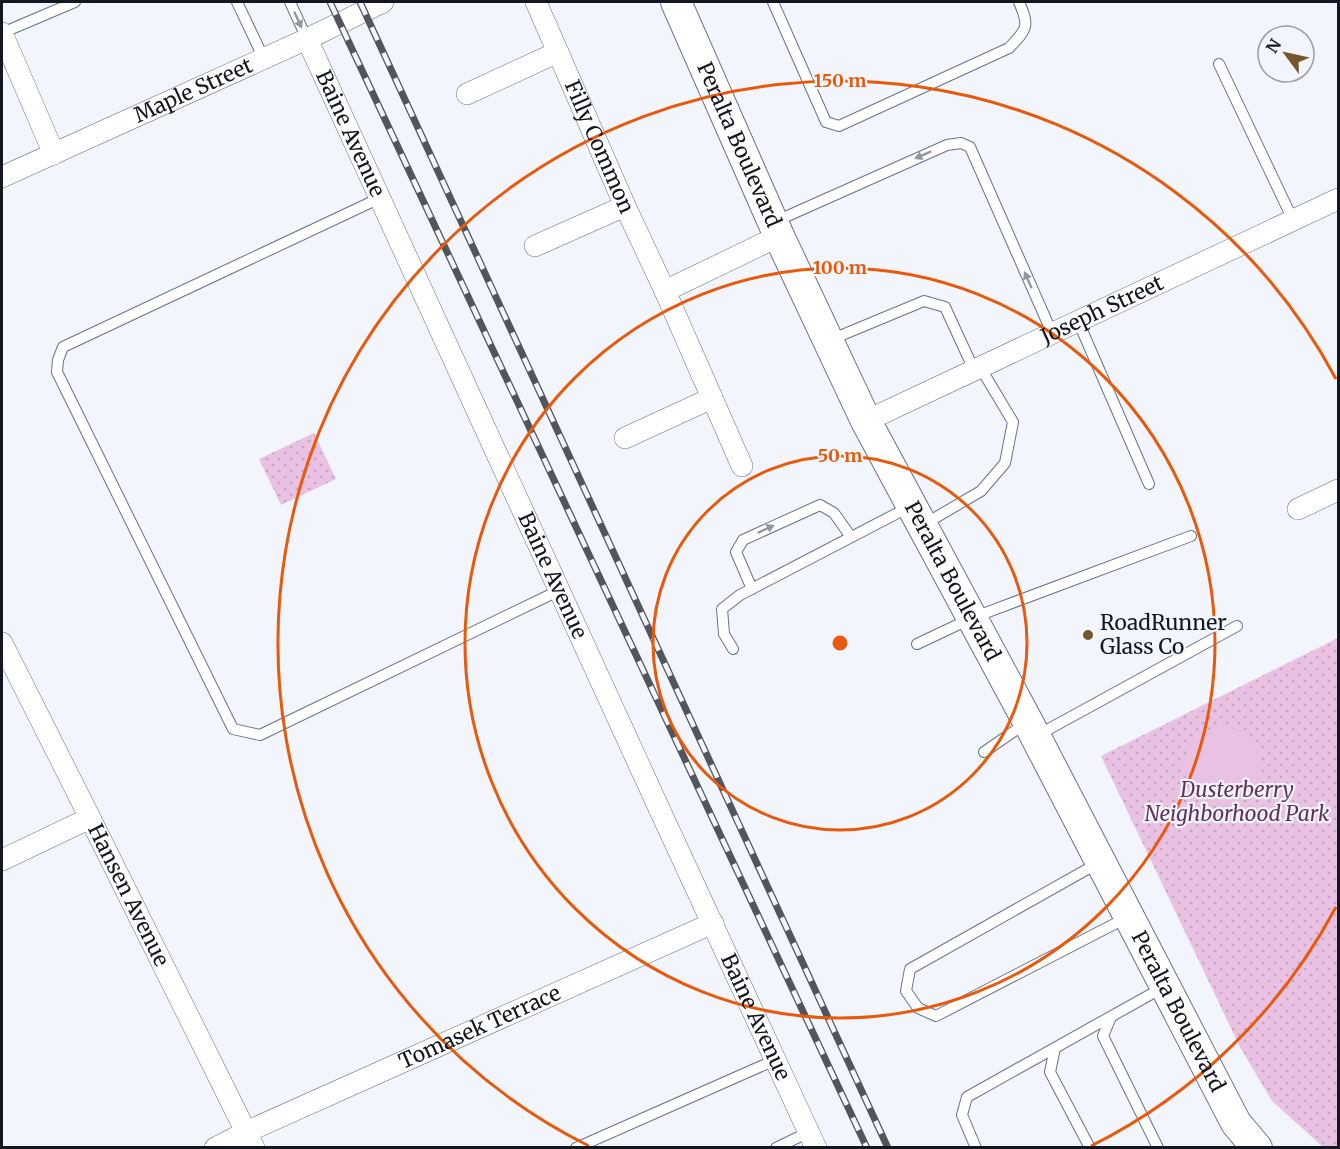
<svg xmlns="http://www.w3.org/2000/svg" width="1340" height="1149" viewBox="0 0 1340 1149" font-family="Merriweather,serif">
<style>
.park{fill:url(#park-dots)}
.pitch{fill:#e9c1e2}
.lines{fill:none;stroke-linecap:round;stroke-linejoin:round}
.lane-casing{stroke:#67728c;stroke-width:12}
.street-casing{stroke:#67728c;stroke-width:22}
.secondary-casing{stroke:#67728c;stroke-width:32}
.lane{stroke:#fff;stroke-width:10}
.street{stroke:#fff;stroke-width:21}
.secondary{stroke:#fff;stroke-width:30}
.rail-casing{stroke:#51555e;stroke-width:7}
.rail{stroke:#f2f5fb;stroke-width:4.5;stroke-dasharray:14;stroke-linecap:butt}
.oneway{fill:#94979b}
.ring{fill:none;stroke:#e8590c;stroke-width:3}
.poi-dot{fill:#77562d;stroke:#f2f5fb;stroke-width:2}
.labels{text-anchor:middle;stroke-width:4.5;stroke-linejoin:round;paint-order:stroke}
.street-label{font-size:21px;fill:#121721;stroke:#f2f5fb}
.poi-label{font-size:21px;fill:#121721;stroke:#f2f5fb;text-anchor:start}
.park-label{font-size:21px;font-style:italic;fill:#64315f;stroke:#f2f5fb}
.centre{fill:#e8590c;stroke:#f2f5fb;stroke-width:3}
.ring-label{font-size:18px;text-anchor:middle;font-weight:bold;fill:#e8590c;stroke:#f2f5fb;stroke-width:4.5;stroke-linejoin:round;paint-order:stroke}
</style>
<defs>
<pattern id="park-dots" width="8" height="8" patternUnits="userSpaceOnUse" patternTransform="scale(1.5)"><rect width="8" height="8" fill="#e9c1e2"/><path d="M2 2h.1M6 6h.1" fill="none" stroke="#c7a5c2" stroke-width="1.8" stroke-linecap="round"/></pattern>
</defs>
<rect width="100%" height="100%" fill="#f2f5fb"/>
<g class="park">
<polygon points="314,433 336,479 281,505 259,459"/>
<polygon points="1338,638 1338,1147 1323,1147 1272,1101 1240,1047 1101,756"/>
</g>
<circle class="pitch" cx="1223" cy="766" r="39"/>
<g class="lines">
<g class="lane-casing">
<g id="lane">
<polyline points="237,2 264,59"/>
<polyline points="290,2 307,39"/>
<path d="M773 2 826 122 839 126 1009 48C1027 29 1030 27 1019 2"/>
<polyline points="2,33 75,2"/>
<polyline points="1219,64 1293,220"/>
<polyline points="380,198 63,347 58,360 57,372 233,729 260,735 560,590"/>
<polyline points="774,222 947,145 961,143 970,147 1052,333"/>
<polyline points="1078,321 1149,484"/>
<polyline points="830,340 924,301 945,307 974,370"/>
<polyline points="923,525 981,491 1005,463 1013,422 980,367"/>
<polyline points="752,589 736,552 743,540 820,505 834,513 851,537"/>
<polyline points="917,644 972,618 1191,536"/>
<polyline points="733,649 724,634 722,609 740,595 911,506"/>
<polyline points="1038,735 1237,626"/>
<polyline points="984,752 1026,723"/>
<polyline points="1100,862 910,969 906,991 918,1008 936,1016 1128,917"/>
<polyline points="1111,1017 1103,1036 1158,1148"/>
<polyline points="1055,1048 1050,1072 1090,1148"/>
<polyline points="576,1148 775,1060"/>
<polyline points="776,1148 809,1132"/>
<polyline points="976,1148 962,1115 967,1097 1162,988"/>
</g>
</g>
<g class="street-casing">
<g id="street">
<path id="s1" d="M536 2 625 206 665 291"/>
<polyline points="2,33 54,154"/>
<path id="s2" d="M307 39 657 804 816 1148"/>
<polyline points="467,94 558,52"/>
<path id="s3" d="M2 177 307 39 383 2"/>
<polyline points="535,246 625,206"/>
<path id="s4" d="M866 421 1338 199"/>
<polyline points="625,438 712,398"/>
<polyline points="742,466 665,291 779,236"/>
<polyline points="1298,509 1338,490"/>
<path id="s5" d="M2 643 90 818 254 1148"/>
<polyline points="2,860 90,818"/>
<path id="s6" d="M215 1148 246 1132 713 923"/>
</g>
</g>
<g class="secondary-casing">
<g id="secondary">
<path id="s7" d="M676 2 779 236 866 421 1028 722 1236 1123 1257 1148"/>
</g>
</g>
<use href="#lane" class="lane"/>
<use href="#street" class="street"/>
<use href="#secondary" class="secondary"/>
<g class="rail-casing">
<g id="rail">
<polyline points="330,2 867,1148"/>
<polyline points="360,2 888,1148"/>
</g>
</g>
<use href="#rail" class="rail"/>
</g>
<defs><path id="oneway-solid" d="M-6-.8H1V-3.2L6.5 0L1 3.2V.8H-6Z" transform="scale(1.5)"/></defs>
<g class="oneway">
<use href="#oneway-solid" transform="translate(298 20) rotate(65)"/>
<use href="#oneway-solid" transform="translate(923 155) rotate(156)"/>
<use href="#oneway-solid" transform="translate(1028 280) rotate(-114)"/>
<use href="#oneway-solid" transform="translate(766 529) rotate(-25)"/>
</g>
<g class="ring">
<circle cx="840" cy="643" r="187"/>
<circle cx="840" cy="643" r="375"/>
<path d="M1336 907A562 562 0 0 1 1091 1146M589 1146A562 562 0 1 1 1336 379"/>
</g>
<circle class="poi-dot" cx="1088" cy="635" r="6"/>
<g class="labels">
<g class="street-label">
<text dy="7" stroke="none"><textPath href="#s3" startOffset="210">Maple Street</textPath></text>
<text dy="7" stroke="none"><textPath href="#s2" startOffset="104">Baine Avenue</textPath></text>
<text dy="7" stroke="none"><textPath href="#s7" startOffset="156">Peralta Boulevard</textPath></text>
<text dy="7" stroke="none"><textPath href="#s1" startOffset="158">Filly Common</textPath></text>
<text dy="7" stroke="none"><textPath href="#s4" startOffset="261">Joseph Street</textPath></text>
<text dy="7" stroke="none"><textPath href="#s2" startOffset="590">Baine Avenue</textPath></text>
<text dy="7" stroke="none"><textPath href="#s7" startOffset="642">Peralta Boulevard</textPath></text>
<text dy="7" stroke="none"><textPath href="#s5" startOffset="282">Hansen Avenue</textPath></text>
<text dy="7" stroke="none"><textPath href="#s7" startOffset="1128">Peralta Boulevard</textPath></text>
<text dy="7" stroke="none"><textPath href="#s2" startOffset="1076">Baine Avenue</textPath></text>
<text dy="7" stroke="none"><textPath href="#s6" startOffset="291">Tomasek Terrace</textPath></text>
</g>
<g class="poi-label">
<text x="1100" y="630">RoadRunner<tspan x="1100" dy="24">Glass Co</tspan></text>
</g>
<g class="park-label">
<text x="1237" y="797">Dusterberry<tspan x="1237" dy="24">Neighborhood Park</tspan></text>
</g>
</g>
<circle cx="840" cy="643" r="9" class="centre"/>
<g class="ring-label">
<text x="840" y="87">150 m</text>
<text x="840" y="274">100 m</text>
<text x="840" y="462">50 m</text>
</g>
<rect width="1340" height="1149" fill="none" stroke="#121721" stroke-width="6"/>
<g transform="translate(1286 54) rotate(303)"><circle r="28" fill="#f2f5fb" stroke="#989ca4" stroke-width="1.5"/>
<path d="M0-4.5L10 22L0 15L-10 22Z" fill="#77562d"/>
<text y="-9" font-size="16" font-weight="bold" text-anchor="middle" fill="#121721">N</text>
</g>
</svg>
